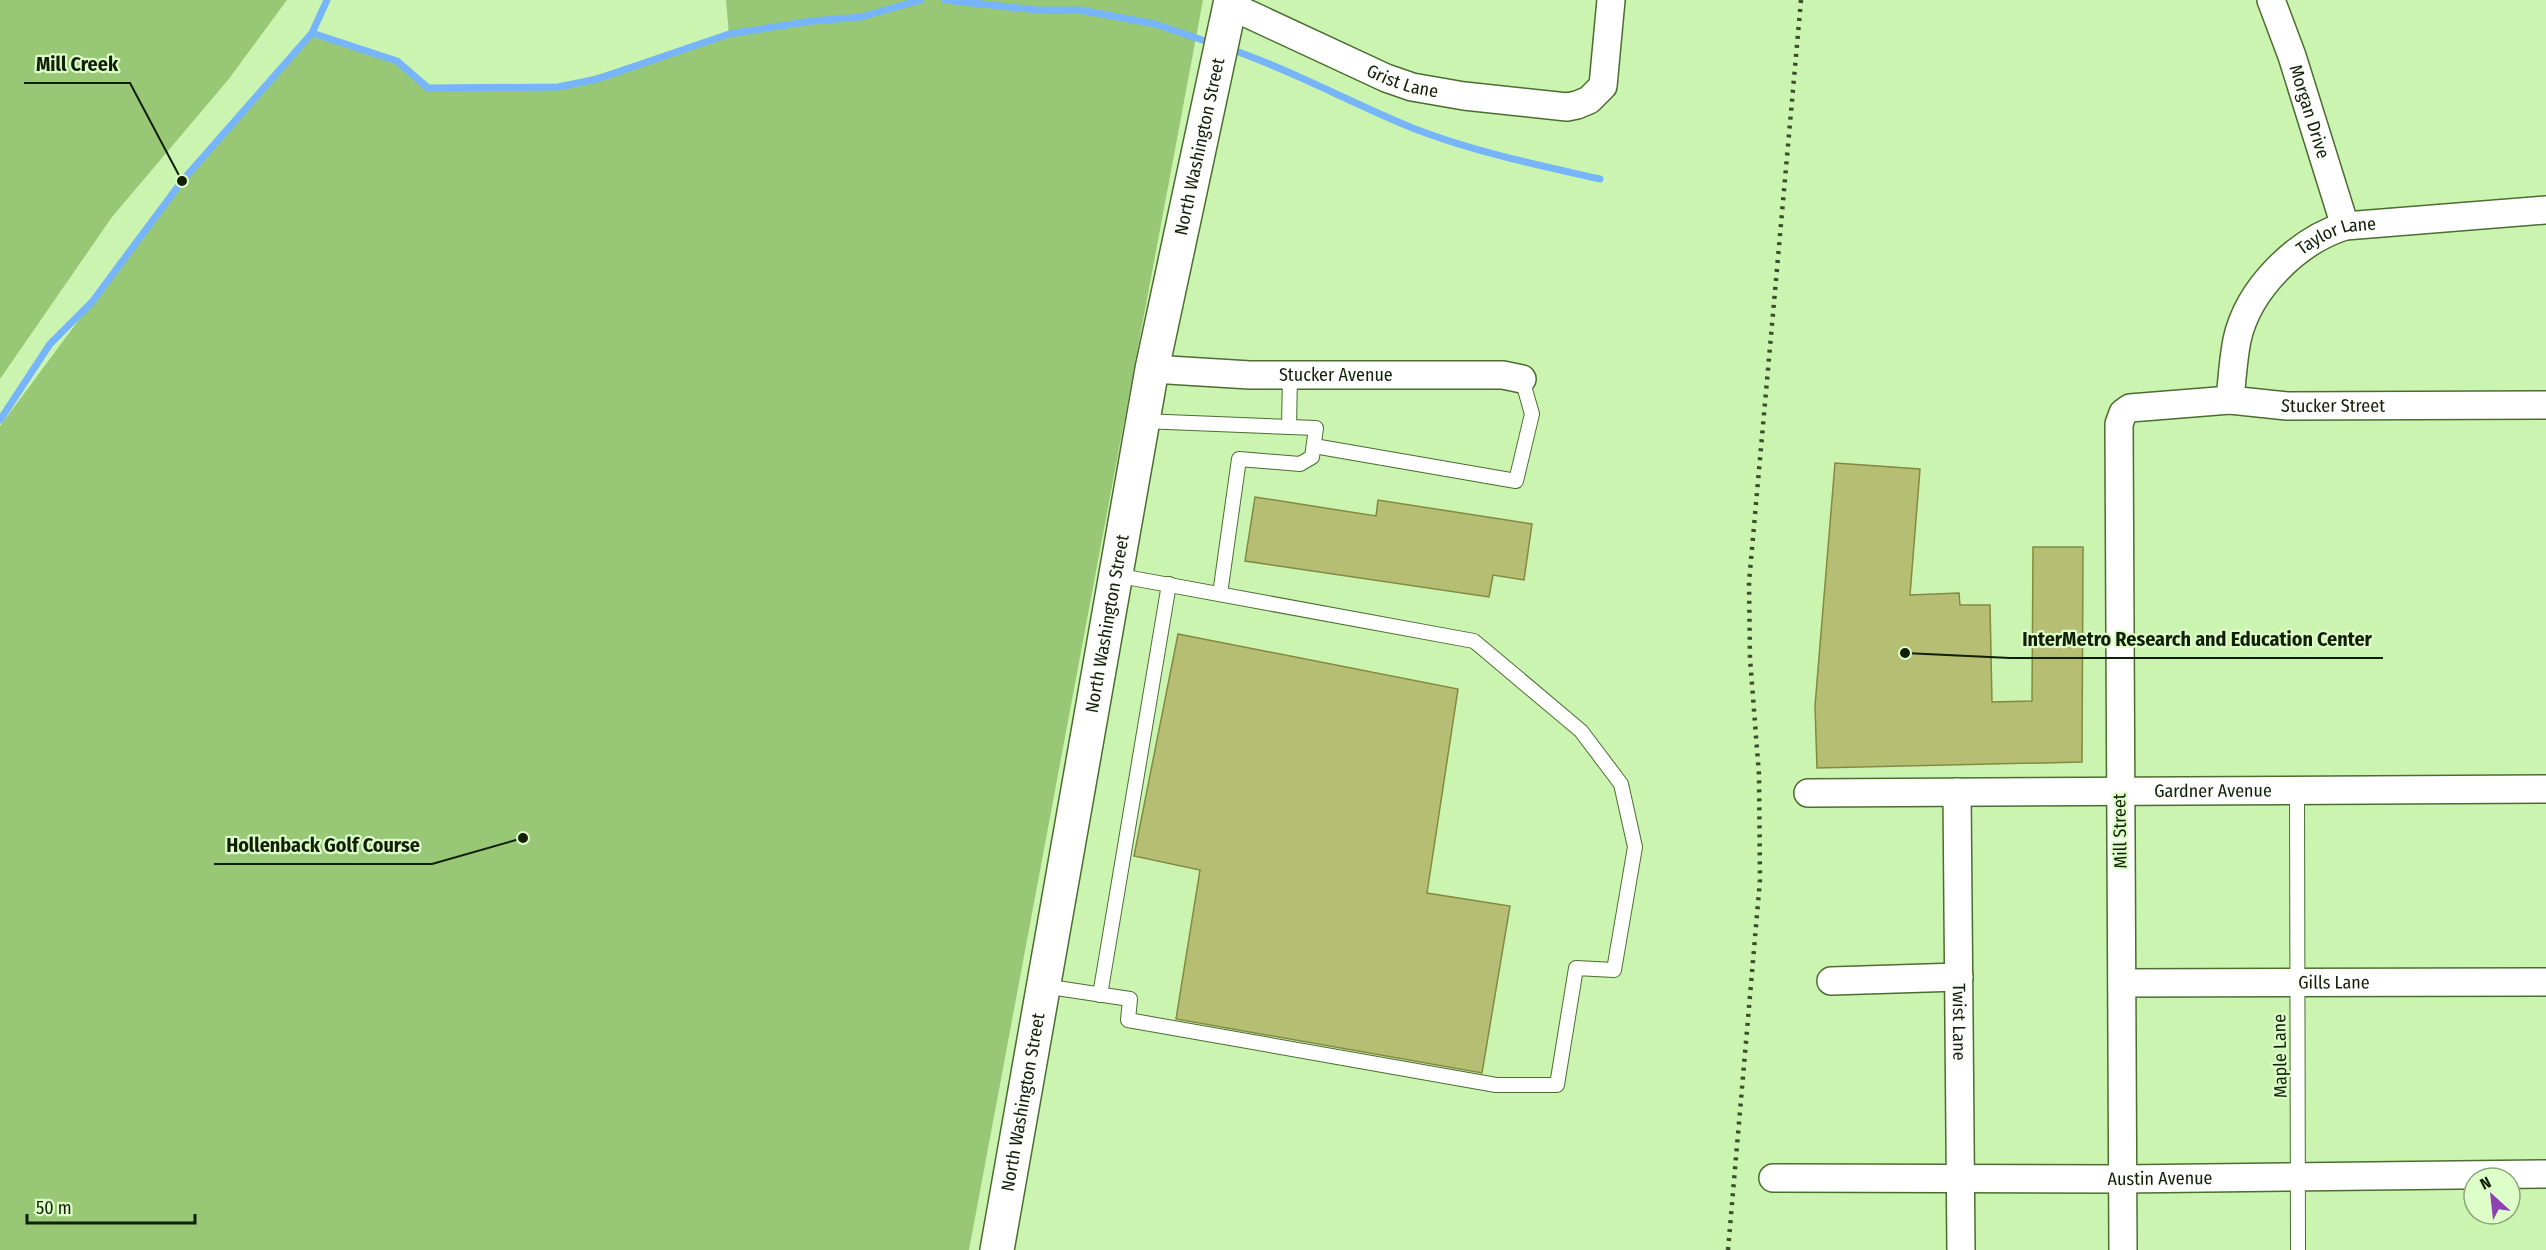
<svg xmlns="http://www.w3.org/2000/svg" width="2546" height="1250" viewBox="0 0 2546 1250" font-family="'Fira Sans Condensed',sans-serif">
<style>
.green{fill:#98c776}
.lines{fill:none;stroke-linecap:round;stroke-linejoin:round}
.stream{stroke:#76b4fc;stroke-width:7}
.building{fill:#b6be74;stroke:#838941;stroke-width:1.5}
.lane-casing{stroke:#4b6d30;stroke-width:16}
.street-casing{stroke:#4b6d30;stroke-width:30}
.secondary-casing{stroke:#4b6d30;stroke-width:36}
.lane{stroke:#fff;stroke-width:14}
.street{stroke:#fff;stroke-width:27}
.secondary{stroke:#fff;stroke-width:33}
.rail{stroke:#3a4e2b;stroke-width:4.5;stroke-dasharray:3 6;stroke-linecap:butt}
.labels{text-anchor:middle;stroke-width:4.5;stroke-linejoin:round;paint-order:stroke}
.street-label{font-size:18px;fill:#111f06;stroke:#defec9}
.leader{fill:none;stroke:#111f06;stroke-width:2}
.callout-dot{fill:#111f06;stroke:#defec9;stroke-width:2}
.callout-label{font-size:20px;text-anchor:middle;font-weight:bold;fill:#111f06;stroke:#defec9;stroke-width:4.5;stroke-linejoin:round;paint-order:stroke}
</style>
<rect width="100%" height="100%" fill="#ccf4b1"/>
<g class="green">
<polygon points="0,0 287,0 228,80 112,217 0,379"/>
<polygon points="726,0 1203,0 969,1250 0,1250 0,426 182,181 312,33 397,61 428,88 558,87 729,35"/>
</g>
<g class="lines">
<g class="stream">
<polyline points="945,0 1037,10 1080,10 1155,24 1214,44"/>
<polyline points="312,33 397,61 428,88 558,87 597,79 729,34 812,21 861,17 921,0"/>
<path d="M1230 49C1294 71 1353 104 1415 129 1475 152 1537 165 1600 179"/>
<polyline points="0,420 50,344 92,302 182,181 312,33 327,0"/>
</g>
</g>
<g class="building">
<polygon points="1835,463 1920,469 1910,595 1959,593 1960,605 1990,605 1992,702 2032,701 2033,547 2083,547 2082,762 1817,768 1815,706"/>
<polygon points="1255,497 1376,516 1378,500 1532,524 1524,580 1493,575 1489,597 1245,561"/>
<polygon points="1178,634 1458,689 1427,893 1510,906 1482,1073 1176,1019 1200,870 1134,856"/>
</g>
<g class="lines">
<g class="lane-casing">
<g id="lane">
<polyline points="1142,421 1316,428 1312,457 1300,464 1239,459 1220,594"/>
<polyline points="1289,427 1290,375"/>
<polyline points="1314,446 1516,481 1532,414 1522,379"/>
<polyline points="2297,789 2298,1250"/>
<polyline points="1043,986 1130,999 1128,1020 1496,1085 1557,1085 1576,968 1614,970 1635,847 1621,784 1581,731 1474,641 1115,575"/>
<polyline points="1100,995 1169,584"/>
</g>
</g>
<g class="street-casing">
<g id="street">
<path id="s1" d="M2271 0 2292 56 2345 226"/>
<path id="s2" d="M1229 5 1386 78 1412 87 1464 96 1567 107 1577 105 1589 100 1603 86 1611 0"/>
<path id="s3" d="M1152 369 1250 375H1503L1522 379"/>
<path id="s4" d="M2230 400C2232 380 2233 360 2237 340 2248 289 2297 241 2345 226L2546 210"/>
<path id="s5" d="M1957 792 1961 1250"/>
<path id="s6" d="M1808 793 2546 789"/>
<polyline points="1831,981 1959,977"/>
<path id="s7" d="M2122 983 2546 982"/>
<path id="s8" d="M1773 1178 2122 1179 2546 1174"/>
<path id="s9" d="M2123 1250 2119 424 2123 413 2130 408 2230 400 2287 406 2546 405"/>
</g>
</g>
<g class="secondary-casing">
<g id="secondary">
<path id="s10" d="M997 1250 1152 369 1231 0"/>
</g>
</g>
<use href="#lane" class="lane"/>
<use href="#street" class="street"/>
<use href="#secondary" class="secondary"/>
<polyline class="rail" points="1728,1250 1760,880 1759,775 1750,658 1749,582 1801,0"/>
</g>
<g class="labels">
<g class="street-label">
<text dy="6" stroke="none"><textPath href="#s2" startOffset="190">Grist Lane</textPath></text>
<text dy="6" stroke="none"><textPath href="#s1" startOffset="118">Morgan Drive</textPath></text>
<text dy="6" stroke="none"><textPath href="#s10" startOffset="1122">North Washington Street</textPath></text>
<text dy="6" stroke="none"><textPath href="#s4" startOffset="213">Taylor Lane</textPath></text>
<text dy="6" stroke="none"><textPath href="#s3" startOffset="184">Stucker Avenue</textPath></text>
<text dy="6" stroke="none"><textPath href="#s9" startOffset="1050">Stucker Street</textPath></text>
<text dy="6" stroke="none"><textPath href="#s10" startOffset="636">North Washington Street</textPath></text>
<text dy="6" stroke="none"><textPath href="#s6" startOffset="405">Gardner Avenue</textPath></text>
<text transform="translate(2120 831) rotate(-91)" y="6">Mill Street</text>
<text dy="6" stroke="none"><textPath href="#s7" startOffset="212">Gills Lane</textPath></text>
<text dy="6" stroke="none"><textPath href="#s5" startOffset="230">Twist Lane</textPath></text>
<text transform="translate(2280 1056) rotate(-91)" y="6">Maple Lane</text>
<text dy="6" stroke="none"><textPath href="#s10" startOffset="150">North Washington Street</textPath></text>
<text dy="6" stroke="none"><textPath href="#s8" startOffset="387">Austin Avenue</textPath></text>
</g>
</g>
<path class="leader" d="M182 181L130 83H24M1905 653L2010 658H2383M523 838L432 864H214"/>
<g class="callout-dot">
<circle cx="182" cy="181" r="6"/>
<circle cx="1905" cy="653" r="6"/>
<circle cx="523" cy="838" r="6"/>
</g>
<g class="callout-label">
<text x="77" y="71">Mill Creek</text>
<text x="2197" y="646">InterMetro Research and Education Center</text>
<text x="323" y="852">Hollenback Golf Course</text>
</g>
<g transform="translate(2492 1196) rotate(333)"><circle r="28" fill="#defec9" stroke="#8ca57b" stroke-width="1.5"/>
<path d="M0-4.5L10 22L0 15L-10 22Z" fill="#8e41b2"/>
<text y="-9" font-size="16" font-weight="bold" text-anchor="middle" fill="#111f06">N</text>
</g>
<path d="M27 1214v9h168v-9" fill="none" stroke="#111f06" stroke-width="3"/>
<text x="36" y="1214" font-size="18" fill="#111f06" stroke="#defec9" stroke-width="4.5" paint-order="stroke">50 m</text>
</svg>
